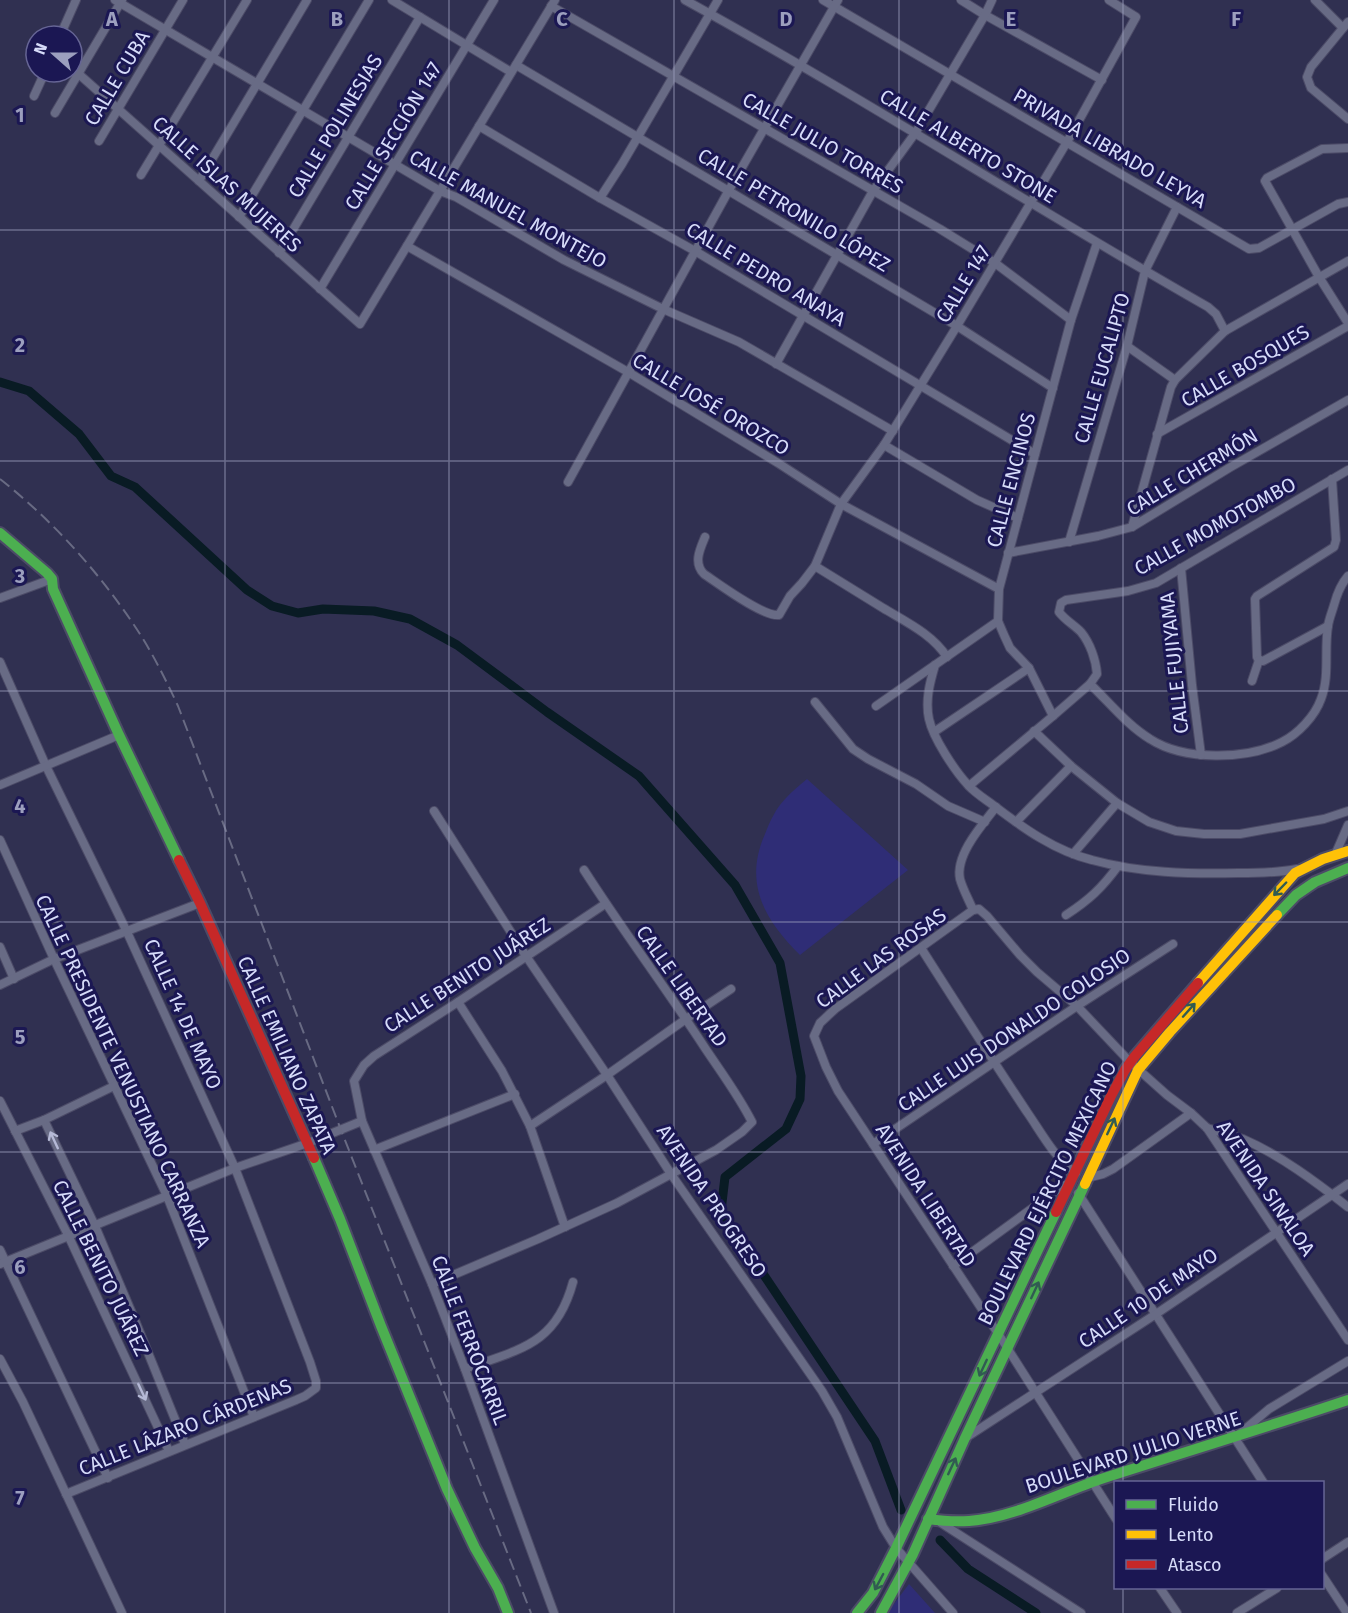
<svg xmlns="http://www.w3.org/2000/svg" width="1348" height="1613" viewBox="0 0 1348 1613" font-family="'Fira Sans',sans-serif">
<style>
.green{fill:#2f2d76}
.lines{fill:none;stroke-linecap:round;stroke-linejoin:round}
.canal{stroke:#091b24;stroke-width:9}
.street-casing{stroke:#4c4b67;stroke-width:10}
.fast-casing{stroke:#4c4b67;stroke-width:14}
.slow-casing{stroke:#4c4b67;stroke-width:14}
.jam-casing{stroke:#4c4b67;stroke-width:14}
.street{stroke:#686b85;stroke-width:8}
.fast{stroke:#4caf50;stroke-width:10}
.slow{stroke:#ffc107;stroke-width:10}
.jam{stroke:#c62828;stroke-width:10}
.rail{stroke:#686a83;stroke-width:2;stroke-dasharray:12 6;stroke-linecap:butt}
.oneway{stroke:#315b52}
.oneway2{stroke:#b5b9d6}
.grid{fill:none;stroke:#9c9fbe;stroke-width:1.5;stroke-opacity:0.55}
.labels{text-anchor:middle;stroke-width:6;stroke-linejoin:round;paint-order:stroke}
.street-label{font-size:20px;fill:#d6dbf9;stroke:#1b1753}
.grid-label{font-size:20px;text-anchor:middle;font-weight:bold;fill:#9c9fbe;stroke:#1b1753;stroke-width:6;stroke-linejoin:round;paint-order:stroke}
</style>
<rect width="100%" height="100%" fill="#303051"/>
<g class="green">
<path d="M807 779 908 870 800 955C765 920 743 884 765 834 770 821 776 808 786 798 792 791 800 785 807 779Z"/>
<polygon points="909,1584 935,1613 887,1613"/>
</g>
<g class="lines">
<g class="canal">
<polyline points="0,382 29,391 79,434 111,476 135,487 247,590 272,606 298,613 323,609 374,611 410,619 457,645 547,712 639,776 735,885 780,963 801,1076 800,1099 786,1129 725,1177 721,1211 875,1441 901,1510"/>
<polyline points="940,1540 968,1569 1036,1613"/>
</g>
<g class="street-casing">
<g id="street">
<polyline points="115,0 440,191 456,197 564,260 663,309 739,342 893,431"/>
<polyline points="392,0 511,72"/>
<path d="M685 0C862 97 1032 207 1208 307L1216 314 1225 331"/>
<polyline points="823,0 1249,249 1259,248 1338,204 1348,202"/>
<polyline points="961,0 985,15 1102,80"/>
<polyline points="1315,0 1343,28"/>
<polyline points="551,6 940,229 995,263 1071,320"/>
<polyline points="1348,22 1311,67 1307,77 1311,88 1348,119"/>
<polyline points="60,36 76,0"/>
<polyline points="516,65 957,326 1053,388"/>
<polyline points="72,68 360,324 555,0"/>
<polyline points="34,96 45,72"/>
<polyline points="55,113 122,0"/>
<polyline points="479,126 600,198 695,251 1035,454"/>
<polyline points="99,141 183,0"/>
<polyline points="1348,148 1322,149 1267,178 1265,181 1319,277 1348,323"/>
<polyline points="141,175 247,0"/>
<polyline points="199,181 307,0"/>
<polyline points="600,198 622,164 718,0"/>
<polyline points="239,217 369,0"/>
<polyline points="407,246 628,372 778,463 841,504 999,589"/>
<polyline points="279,253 420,17"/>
<polyline points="320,289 494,0"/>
<polyline points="1127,346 1175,380"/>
<polyline points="776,364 873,191 916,132 985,15 992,0"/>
<polyline points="1157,434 1348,326"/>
<polyline points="884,445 977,500 1018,518"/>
<path d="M1348 470 1156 583 1128 591 1066 600 1061 603 1059 612C1065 620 1074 625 1081 632 1090 643 1096 660 1097 674L1090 684C1109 702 1127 725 1150 739 1184 761 1247 760 1282 742 1298 734 1315 716 1321 699 1330 676 1324 650 1328 626 1329 619 1332 612 1334 605 1337 594 1341 584 1348 576"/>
<polyline points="568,482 729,190 838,0"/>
<polyline points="1132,527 1171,387 1175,380 1225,331 1348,261"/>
<path d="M705 537C700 549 693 563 704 574 719 584 763 617 779 615L790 596 802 583 815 566 841 504 884 445 957 326 1067 142 1136 17 1109 0"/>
<polyline points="1069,542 1127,346 1145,271 1177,207"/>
<polyline points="1008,553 1098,536 1132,527 1229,468 1348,400"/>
<path d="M815 566C838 580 860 594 883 608 906 622 932 634 947 657"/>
<polyline points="1181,568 1192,685 1201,755"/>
<polyline points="0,598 52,579"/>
<polyline points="1259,660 1257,657 1255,599 1257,596 1334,547 1336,540 1332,479"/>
<polyline points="1259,660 1263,661 1328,626"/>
<polyline points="0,662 46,766 127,932 235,1168 310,1362 316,1381 316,1388 305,1396 296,1400 66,1494"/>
<path d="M935 665C930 682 925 700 929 719 933 738 955 771 968 785 975 793 985 799 993 805 1023 828 1055 851 1092 860 1139 873 1190 874 1238 873 1258 873 1278 873 1297 869"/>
<polyline points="1252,681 1259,660"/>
<polyline points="815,702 853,749 868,759 916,784 948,806 985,822"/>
<polyline points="876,706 998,621"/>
<polyline points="1053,716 1029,668 1010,648 1004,635 998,621 999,589 1071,320 1097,243"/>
<polyline points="1034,731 1071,766 1117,803 1149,822 1176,831 1204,834 1240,834 1324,819 1348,811"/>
<polyline points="934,732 1029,668"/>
<polyline points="0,785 119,735"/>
<polyline points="969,786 1053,716 1090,684"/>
<polyline points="434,811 526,956 607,1075 671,1174 822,1391 837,1417 883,1527 896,1548 953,1613"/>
<polyline points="1016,822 1071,766"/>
<polyline points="0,840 54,959 167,1196 254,1417"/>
<polyline points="1073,854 1117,803"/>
<polyline points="1335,855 1348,825"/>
<polyline points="973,910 835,1009 820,1023 814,1036 826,1067 838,1091 999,1335 1116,1519"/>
<polyline points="973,910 979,909 987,916 1020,955 1037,972 1077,1006 1130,1062 1167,1095 1191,1113 1207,1128 1348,1340"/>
<path d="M973 910C969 900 963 890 960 879 955 855 982 825 996 807"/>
<path d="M1066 915C1089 900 1102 888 1118 866"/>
<polyline points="0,947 14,979"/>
<path d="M921 948C956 1003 991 1058 1027 1112 1041 1132 1055 1159 1076 1173"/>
<polyline points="0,985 54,959 200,903"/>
<polyline points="458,1002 502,1071 530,1126 565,1227"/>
<polyline points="0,1101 68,1235 169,1451"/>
<polyline points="44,1120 95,1226 134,1318 185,1444"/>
<polyline points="530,1126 607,1075 686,1019 731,989"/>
<path d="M1207 1128C1219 1132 1231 1135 1243 1139 1280 1155 1316 1182 1348 1207"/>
<polyline points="15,1131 44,1120 114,1086"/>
<polyline points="873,1144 1077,1006 1173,944"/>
<polyline points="374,1150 515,1094"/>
<polyline points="1087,1178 1103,1174 1113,1169 1191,1113"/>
<polyline points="1078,1193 1263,1482"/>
<polyline points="0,1250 108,1478"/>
<polyline points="0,1264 235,1168 308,1143 362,1121"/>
<polyline points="953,1266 1060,1188 1069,1183"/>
<path d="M432 1284 538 1239 617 1203 716 1150 742 1132 752 1122C739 1096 721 1072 705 1048 666 988 623 931 584 870"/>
<polyline points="0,1359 23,1402 122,1613"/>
<path d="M465 1369C520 1349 556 1345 573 1282"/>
<polyline points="1238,1435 1269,1409 1348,1361"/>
<polyline points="967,1437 1156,1314 1348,1184"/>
<polyline points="941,1523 1081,1613"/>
<polyline points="1322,1559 1348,1542"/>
<polyline points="1322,1575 1347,1613"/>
<polyline points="1160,1588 1177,1613"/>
<polyline points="554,1613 465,1369 432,1284 362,1121 354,1081 364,1065 374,1056 458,1002 605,904"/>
<polyline points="1237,1613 1277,1588"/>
</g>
</g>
<g class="fast-casing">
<g id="fast">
<polyline points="0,533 47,573 52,579 53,589 119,735 179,860"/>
<polyline points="1277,915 1296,895 1315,882 1348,868"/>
<polyline points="314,1158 340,1219 381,1326 447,1489 475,1548 498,1588 508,1613"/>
<path d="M928 1519C942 1521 955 1522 969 1521 1014 1518 1061 1492 1104 1478 1185 1452 1267 1427 1348 1400"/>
<polyline points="857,1613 873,1593 896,1548 1056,1212"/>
<polyline points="881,1613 913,1554 965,1438 1085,1184"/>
</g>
</g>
<g class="slow-casing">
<g id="slow">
<polyline points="1198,983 1295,873 1323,859 1348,851"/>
<polyline points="1085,1184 1138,1070 1170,1032 1277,915"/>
</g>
</g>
<g class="jam-casing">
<g id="jam">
<polyline points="179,860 200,903 314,1158"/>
<polyline points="1056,1212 1111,1096 1125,1070 1135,1056 1198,983"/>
</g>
</g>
<use href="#street" class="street"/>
<use href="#fast" class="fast"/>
<use href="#slow" class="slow"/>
<use href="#jam" class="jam"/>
<path class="rail" d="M0 479C52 520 97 570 134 625 151 650 165 678 178 706L341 1130 531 1613"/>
</g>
<defs><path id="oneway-shaft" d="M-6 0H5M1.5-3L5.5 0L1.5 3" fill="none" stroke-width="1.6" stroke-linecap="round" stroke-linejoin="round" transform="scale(1.5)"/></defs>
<g class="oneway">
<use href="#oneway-shaft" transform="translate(1280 889) rotate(134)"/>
<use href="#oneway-shaft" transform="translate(1189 1010) rotate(-48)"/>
<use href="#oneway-shaft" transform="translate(1111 1126) rotate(-65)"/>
<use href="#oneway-shaft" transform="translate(1035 1290) rotate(-65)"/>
<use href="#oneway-shaft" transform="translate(983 1368) rotate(115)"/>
<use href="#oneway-shaft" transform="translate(952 1466) rotate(-65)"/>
<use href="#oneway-shaft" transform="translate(879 1582) rotate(118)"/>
</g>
<g class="oneway2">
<use href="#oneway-shaft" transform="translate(54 1140) rotate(-115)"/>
<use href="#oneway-shaft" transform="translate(142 1392) rotate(65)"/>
</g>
<path class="grid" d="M225 0V1613M449 0V1613M674 0V1613M899 0V1613M1123 0V1482M0 230H1348M0 461H1348M0 691H1348M0 922H1348M0 1152H1348M0 1383H1348M1123 1588V1613"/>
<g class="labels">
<g class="street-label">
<text transform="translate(117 78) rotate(-59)" y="7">CALLE CUBA</text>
<text transform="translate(335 126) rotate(-59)" y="7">CALLE POLINESIAS</text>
<text transform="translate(393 136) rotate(-59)" y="7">CALLE SECCIÓN 147</text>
<text transform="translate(823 143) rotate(30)" y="7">CALLE JULIO TORRES</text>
<text transform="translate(968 146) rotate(31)" y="7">CALLE ALBERTO STONE</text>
<text transform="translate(1110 148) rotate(30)" y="7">PRIVADA LIBRADO LEYVA</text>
<text transform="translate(227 184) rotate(42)" y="7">CALLE ISLAS MUJERES</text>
<text transform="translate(508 209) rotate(29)" y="7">CALLE MANUEL MONTEJO</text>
<text transform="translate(794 210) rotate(31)" y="7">CALLE PETRONILO LÓPEZ</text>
<text transform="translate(766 274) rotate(31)" y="7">CALLE PEDRO ANAYA</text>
<text transform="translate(963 284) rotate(-59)" y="7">CALLE 147</text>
<text transform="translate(1245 366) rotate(-30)" y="7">CALLE BOSQUES</text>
<text transform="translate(1102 368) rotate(-74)" y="7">CALLE EUCALIPTO</text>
<text transform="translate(711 404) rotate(31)" y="7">CALLE JOSÉ OROZCO</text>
<text transform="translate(1192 472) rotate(-31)" y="7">CALLE CHERMÓN</text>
<text transform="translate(1011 480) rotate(-75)" y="7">CALLE ENCINOS</text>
<text transform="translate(1215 526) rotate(-29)" y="7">CALLE MOMOTOMBO</text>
<text transform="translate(1174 663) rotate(-96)" y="7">CALLE FUJIYAMA</text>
<text transform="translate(881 958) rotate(-36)" y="7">CALLE LAS ROSAS</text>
<text transform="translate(467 975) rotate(-33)" y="7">CALLE BENITO JUÁREZ</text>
<text transform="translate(682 986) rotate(55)" y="7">CALLE LIBERTAD</text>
<text transform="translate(183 1014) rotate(66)" y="7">CALLE 14 DE MAYO</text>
<text transform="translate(1014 1030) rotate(-34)" y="7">CALLE LUIS DONALDO COLOSIO</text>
<text transform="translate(287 1055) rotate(66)" y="7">CALLE EMILIANO ZAPATA</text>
<text transform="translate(123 1071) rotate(65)" y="7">CALLE PRESIDENTE VENUSTIANO CARRANZA</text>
<text transform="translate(1266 1188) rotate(56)" y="7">AVENIDA SINALOA</text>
<text transform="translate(1047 1193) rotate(-64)" y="7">BOULEVARD EJÉRCITO MEXICANO</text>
<text transform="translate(926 1195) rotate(57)" y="7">AVENIDA LIBERTAD</text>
<text transform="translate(712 1201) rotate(56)" y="7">AVENIDA PROGRESO</text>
<text transform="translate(101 1268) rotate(64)" y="7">CALLE BENITO JUÁREZ</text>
<text transform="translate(1148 1298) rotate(-34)" y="7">CALLE 10 DE MAYO</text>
<text transform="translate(470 1340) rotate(69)" y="7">CALLE FERROCARRIL</text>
<text transform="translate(185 1427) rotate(-22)" y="7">CALLE LÁZARO CÁRDENAS</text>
<text transform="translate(1133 1452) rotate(-18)" y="7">BOULEVARD JULIO VERNE</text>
</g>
</g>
<g class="grid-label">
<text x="112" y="26">A</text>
<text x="337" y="26">B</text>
<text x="562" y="26">C</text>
<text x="786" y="26">D</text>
<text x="1011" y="26">E</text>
<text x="1236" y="26">F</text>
<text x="20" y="122">1</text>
<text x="20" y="352">2</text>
<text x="20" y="583">3</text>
<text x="20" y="813">4</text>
<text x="20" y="1044">5</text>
<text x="20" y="1274">6</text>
<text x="20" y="1505">7</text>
</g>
<rect x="1114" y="1481" width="210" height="108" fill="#1b1753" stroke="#666595" stroke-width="1.5"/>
<rect x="1126" y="1500" width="30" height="9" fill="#4caf50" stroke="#666595" stroke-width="1.5"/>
<text x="1168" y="1511" font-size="18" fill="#d6dbf9">Fluido</text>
<rect x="1126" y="1530" width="30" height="9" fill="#ffc107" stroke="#666595" stroke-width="1.5"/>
<text x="1168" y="1541" font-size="18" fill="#d6dbf9">Lento</text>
<rect x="1126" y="1560" width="30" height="9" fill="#c62828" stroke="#666595" stroke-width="1.5"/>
<text x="1168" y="1571" font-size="18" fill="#d6dbf9">Atasco</text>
<g transform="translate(54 54) rotate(291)"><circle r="28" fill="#1b1753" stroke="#666595" stroke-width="1.5"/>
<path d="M0-4.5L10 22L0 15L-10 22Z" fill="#9c9fbe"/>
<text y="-9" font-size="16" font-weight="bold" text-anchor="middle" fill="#d6dbf9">N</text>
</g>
</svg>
